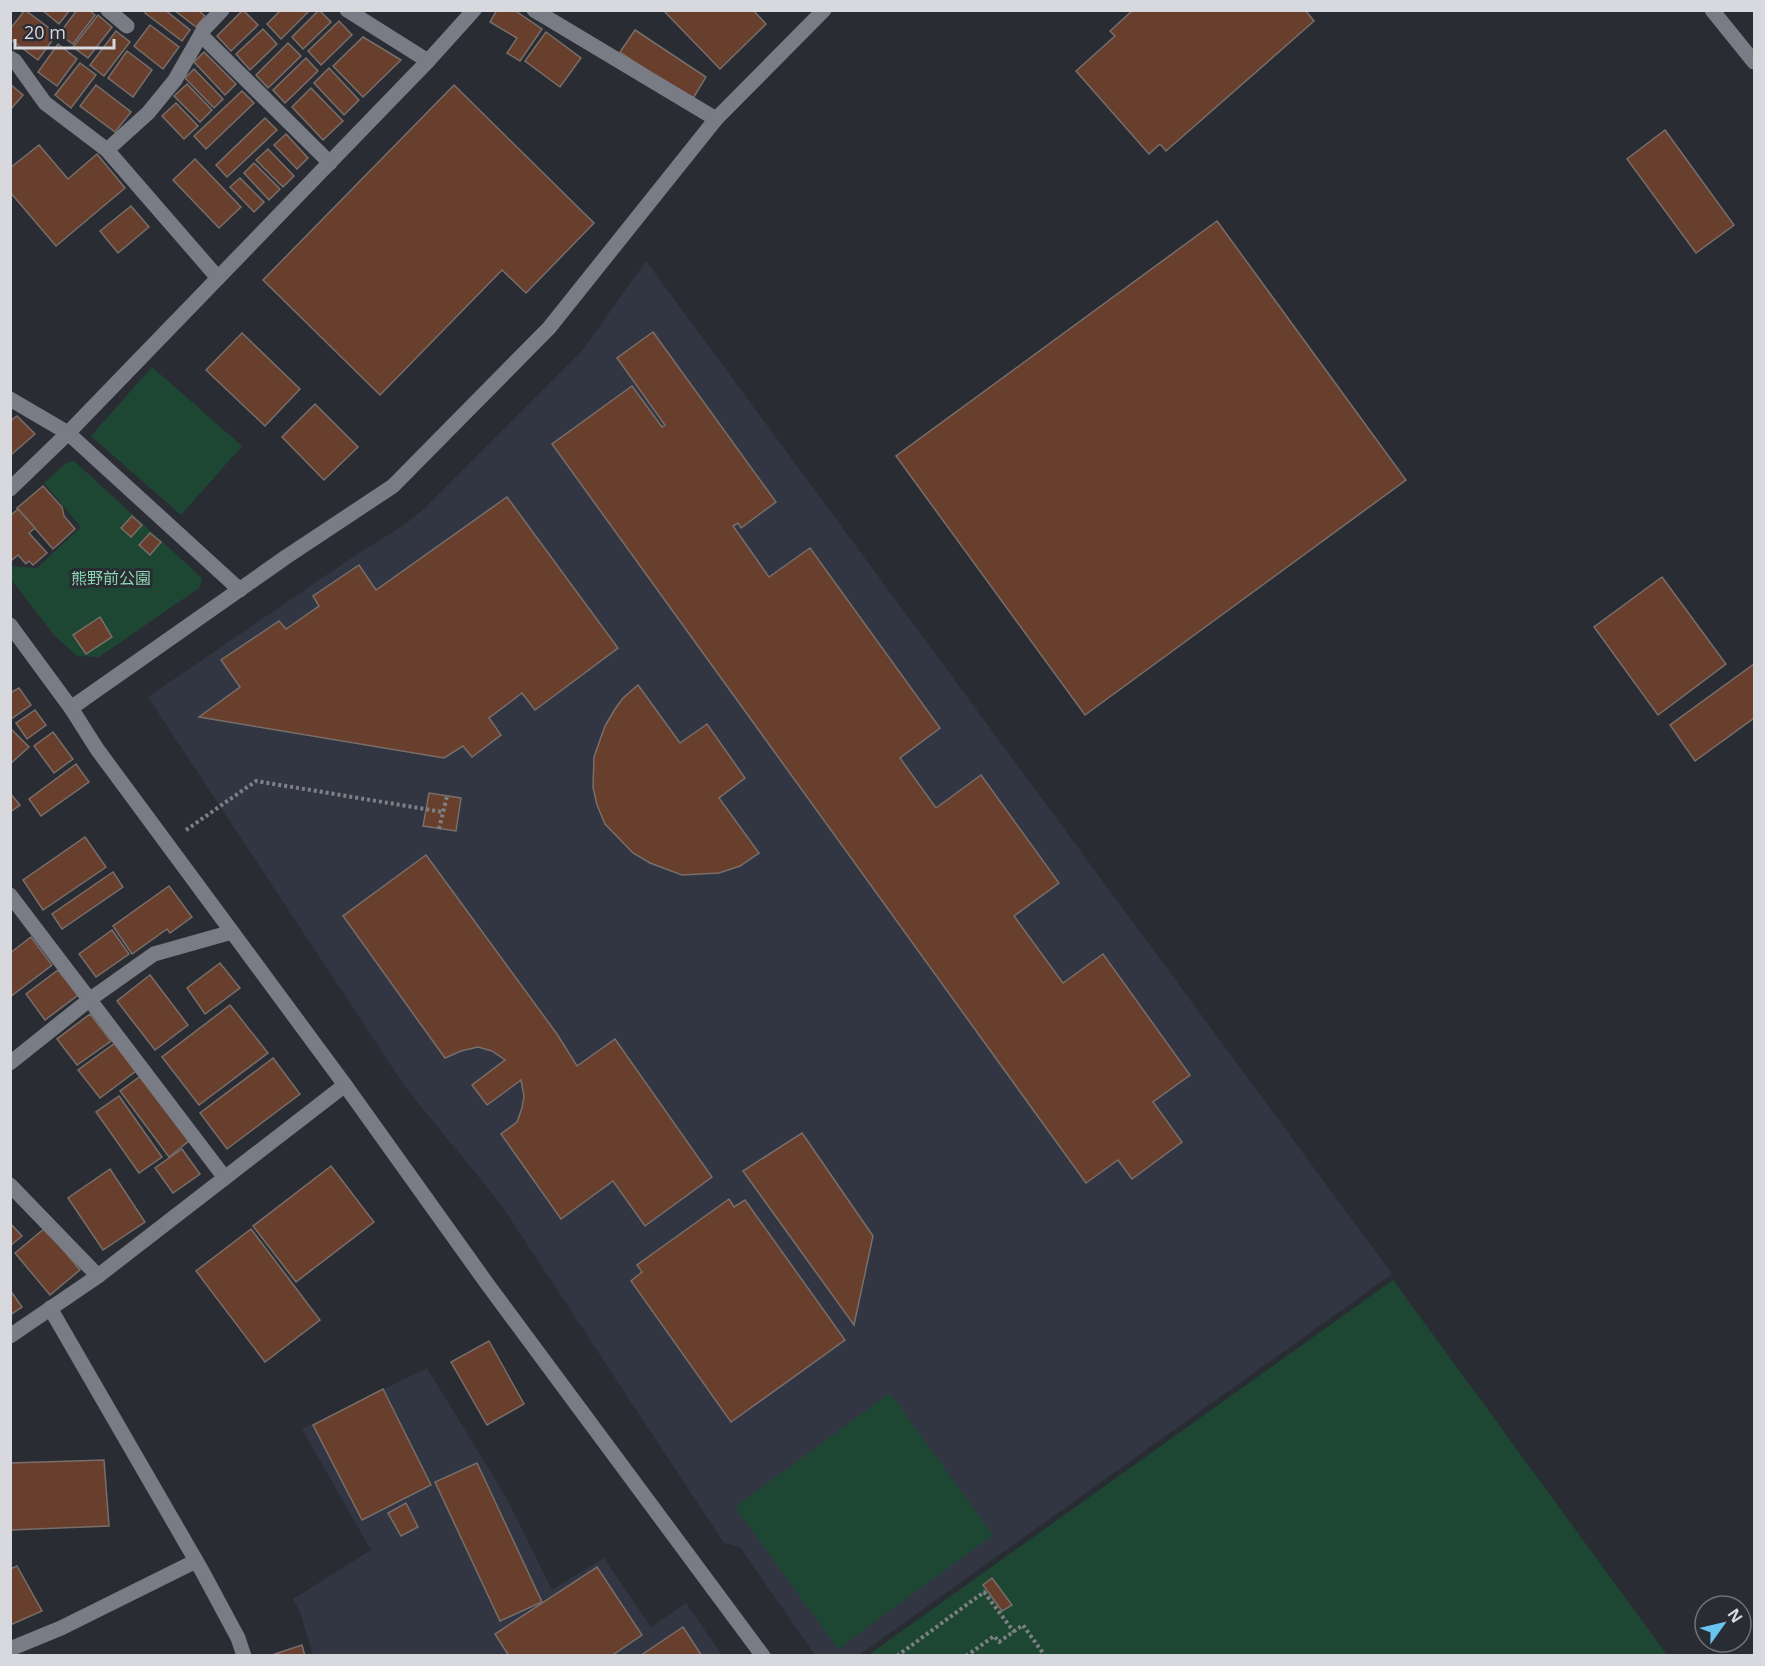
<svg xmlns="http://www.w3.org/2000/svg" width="1765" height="1666" viewBox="0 0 1765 1666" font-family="'Open Sans','Noto Sans JP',sans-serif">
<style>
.built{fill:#323643}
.green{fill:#1d4733}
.building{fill:#683e2d;stroke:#786e6a;stroke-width:1.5}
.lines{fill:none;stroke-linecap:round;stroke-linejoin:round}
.path{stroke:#7e8086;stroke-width:4;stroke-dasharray:3 3;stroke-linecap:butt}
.lane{stroke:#797b85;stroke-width:15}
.street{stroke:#797b85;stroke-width:15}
.secondary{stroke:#797b85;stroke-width:15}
.labels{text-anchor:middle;stroke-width:6;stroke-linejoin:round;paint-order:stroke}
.park-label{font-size:16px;fill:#8ad6ae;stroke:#2a2c34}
</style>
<rect width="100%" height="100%" fill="#2a2c34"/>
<g class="built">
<polygon points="646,261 1392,1274 859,1655 815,1655 740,1547 724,1543 500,1203 406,1088 148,697 353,557 404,525 422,511 582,351"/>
<polygon points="427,1368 507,1499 552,1590 604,1558 651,1627 686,1603 722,1655 313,1655 300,1612 293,1599 371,1550 302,1429"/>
</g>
<g class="green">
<polygon points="152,367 242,446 181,515 91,436"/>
<polygon points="74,461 202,578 199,588 99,657 77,656 54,635 11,579 11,566 37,568 81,527 44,483 66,463"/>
<polygon points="1393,1280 1667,1655 867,1656"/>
<polygon points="890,1393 993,1535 838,1649 735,1507"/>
</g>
<g class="building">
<polygon points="25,10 57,34 38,60 10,39 10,29"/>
<polygon points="42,10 70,10 59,24"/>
<polygon points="77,10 89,10 95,15 73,44 59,34"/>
<polygon points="146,10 165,10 190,30 182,41 145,13"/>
<polygon points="174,10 198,10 205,16 196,27"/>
<polygon points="243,10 258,25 231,51 217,36"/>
<polygon points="281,10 310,10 281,39 267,24"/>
<polygon points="319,10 331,22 303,49 292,37"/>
<polygon points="497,10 514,10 542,29 520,61 507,53 517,38 490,22"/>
<polygon points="663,10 753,10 766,24 720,69"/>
<polygon points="1133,10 1305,10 1314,21 1166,151 1160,144 1149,154 1076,71 1115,36 1110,31"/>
<polygon points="98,15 112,27 88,58 73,47"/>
<polygon points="339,21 352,35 321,65 308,51"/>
<polygon points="150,25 179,47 163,69 134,46"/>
<polygon points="263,29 277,44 250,70 236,54"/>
<polygon points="635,30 706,77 692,100 620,52"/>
<polygon points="116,31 130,42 104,76 90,65"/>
<polygon points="546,32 581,58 560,87 525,61"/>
<polygon points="363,37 401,60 363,97 333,66"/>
<polygon points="288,43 301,56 268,88 256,75"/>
<polygon points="58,44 77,59 57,86 38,72"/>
<polygon points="127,51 152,70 133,97 108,78"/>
<polygon points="204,52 236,84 225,95 194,62"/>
<polygon points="306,58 318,71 285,103 273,90"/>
<polygon points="80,63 96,75 71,108 55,95"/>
<polygon points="329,68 359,100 344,115 314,83"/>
<polygon points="194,69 223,99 214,108 185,78"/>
<polygon points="10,84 23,95 10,110"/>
<polygon points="187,84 212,110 200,122 174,96"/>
<polygon points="96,85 131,112 115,132 80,106"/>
<polygon points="454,85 594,223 526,293 502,270 380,395 263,280"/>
<polygon points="311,88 343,121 323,140 292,107"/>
<polygon points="242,91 254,103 206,149 194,136"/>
<polygon points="176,103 198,126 184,139 162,116"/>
<polygon points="265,118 277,130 227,177 216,165"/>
<polygon points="1665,130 1734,225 1696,253 1627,159"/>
<polygon points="286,134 308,158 297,169 274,145"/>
<polygon points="39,145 68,179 97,154 125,188 56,246 10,192 10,168"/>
<polygon points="268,149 294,176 283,187 256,160"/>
<polygon points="195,159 241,207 219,228 173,180"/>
<polygon points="254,163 280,189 269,200 244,173"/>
<polygon points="240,178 264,202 254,212 230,187"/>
<polygon points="131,206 149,227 118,253 100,231"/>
<polygon points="1217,221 1406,480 1085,715 896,456"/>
<polygon points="653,332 776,502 741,528 738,523 733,526 769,577 810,548 940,728 900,758 936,808 981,775 1059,883 1014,916 1063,983 1103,954 1190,1075 1153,1102 1182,1142 1132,1179 1118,1160 1086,1183 552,444 632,386 662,427 665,425 617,358"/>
<polygon points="242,333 300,389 265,426 206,370"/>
<polygon points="315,404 358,447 324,480 282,437"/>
<polygon points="17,416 35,434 12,454 10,452 10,421"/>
<polygon points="43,486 62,507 64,516 75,529 53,549 17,508"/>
<polygon points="507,497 618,648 535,710 522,693 489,718 501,735 472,757 463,746 444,758 199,717 240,687 221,660 279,621 286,629 319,606 313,596 359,565 376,590"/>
<polygon points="18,509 35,528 29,533 47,553 33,565 29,561 26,564 18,555 12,560 10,558 10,516"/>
<polygon points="132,516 142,525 131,537 121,528"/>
<polygon points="150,533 161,542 150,555 139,545"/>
<polygon points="1662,577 1726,664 1658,715 1594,627"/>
<polygon points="100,617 112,637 86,654 73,635"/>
<polygon points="1754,664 1754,718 1695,761 1670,725"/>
<polygon points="638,685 680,743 707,724 745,778 719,798 759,853 740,866 719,873 682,875 650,863 633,853 605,824 597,805 593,787 594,757 605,726 615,709 623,698"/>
<polygon points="19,688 31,705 11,719 10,693"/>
<polygon points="35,710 46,725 27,739 16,723"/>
<polygon points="10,728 29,747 10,764"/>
<polygon points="53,732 73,759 54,773 34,746"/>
<polygon points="76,764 89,782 41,816 29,799"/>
<polygon points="10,793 20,805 10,812"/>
<polygon points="429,793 461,798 456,831 423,826"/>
<polygon points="85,837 106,867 43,910 23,880"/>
<polygon points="426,855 557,1034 577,1066 615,1039 712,1177 645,1226 613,1181 561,1219 501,1134 517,1122 522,1108 524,1096 521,1080 487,1105 472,1085 505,1060 492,1051 478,1047 461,1051 445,1058 343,916"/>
<polygon points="113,872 123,887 62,929 52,914"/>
<polygon points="169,886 192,917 170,933 167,929 132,954 113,926"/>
<polygon points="112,930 129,954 96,977 79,954"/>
<polygon points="31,937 52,965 10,997 10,953"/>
<polygon points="220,963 240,988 205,1014 187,988"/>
<polygon points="58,970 78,995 45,1020 26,994"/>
<polygon points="150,975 188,1025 155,1050 117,1001"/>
<polygon points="230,1005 268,1053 199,1105 162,1057"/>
<polygon points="90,1014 111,1041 77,1065 57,1039"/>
<polygon points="115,1043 136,1071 100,1098 78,1070"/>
<polygon points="273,1058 300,1094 227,1149 200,1113"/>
<polygon points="142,1075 190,1140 169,1157 120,1091"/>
<polygon points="119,1096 162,1157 139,1173 96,1112"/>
<polygon points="802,1133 873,1236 854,1325 743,1171"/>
<polygon points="182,1149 200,1174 173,1193 155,1168"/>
<polygon points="331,1166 374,1222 296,1282 253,1226"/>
<polygon points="110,1169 145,1222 103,1250 68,1198"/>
<polygon points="729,1199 734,1207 745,1200 845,1340 731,1422 631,1281 642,1272 637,1265"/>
<polygon points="10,1223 22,1236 10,1246"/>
<polygon points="45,1228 80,1270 50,1295 15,1253"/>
<polygon points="251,1229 320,1320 265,1362 196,1271"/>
<polygon points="10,1290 22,1307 10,1315"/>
<polygon points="489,1341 524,1404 487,1425 451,1362"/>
<polygon points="383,1389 431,1485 362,1520 313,1425"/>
<polygon points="104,1460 109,1526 10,1530 10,1463"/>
<polygon points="477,1463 542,1602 500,1621 435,1482"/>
<polygon points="406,1503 418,1527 401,1536 388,1513"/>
<polygon points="17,1566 42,1611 10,1625 10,1569"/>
<polygon points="597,1567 642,1635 611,1656 509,1656 495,1634"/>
<polygon points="992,1578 1012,1605 1002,1611 983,1585"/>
<polygon points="683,1627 702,1656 640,1656"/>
<polygon points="302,1645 305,1656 269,1656"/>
</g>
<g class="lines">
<g class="path">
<polyline points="439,829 447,796"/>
<polyline points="186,830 256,781 443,812"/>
<polyline points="897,1656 984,1592 1014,1632"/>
<polyline points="966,1656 994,1636 999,1642 1023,1625 1045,1656"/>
</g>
<g class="lane">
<polyline points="108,10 127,26"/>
<polyline points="347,10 428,61"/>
<polyline points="534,10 716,119"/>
<polyline points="201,35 330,163"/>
<polyline points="10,58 15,61 45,103 107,150 218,278"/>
<polyline points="107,150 148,113 175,80 204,29 222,10"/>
<polyline points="10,895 225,1178"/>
<polyline points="10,1649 61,1628 196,1561"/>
</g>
<g class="street">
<polyline points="10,399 68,433 240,590"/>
<polyline points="10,489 68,433 428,61 474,10"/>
<polyline points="10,1063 89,1000 154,954 232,932"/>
<polyline points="10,1185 98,1276"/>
<polyline points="50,1308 202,1571 238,1638 244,1656"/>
<polyline points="10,1336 98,1276 345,1085"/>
</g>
<g class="secondary">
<polyline points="1712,10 1754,62"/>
<polyline points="10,625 71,708 97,749 345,1085 488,1285 763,1656"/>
<polyline points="71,708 286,557 393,486 549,328 716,119 824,10"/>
</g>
</g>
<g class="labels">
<g class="park-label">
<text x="111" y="584">熊野前公園</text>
</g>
</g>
<rect width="1765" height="1666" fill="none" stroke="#d8d9de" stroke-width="24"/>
<g transform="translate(1723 1624) rotate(56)"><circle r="28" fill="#2a2c34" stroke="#707178" stroke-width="1.5"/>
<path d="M0-4.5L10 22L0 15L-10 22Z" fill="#69c4f1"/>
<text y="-9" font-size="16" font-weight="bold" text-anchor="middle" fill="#d8d9de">N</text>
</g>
<path d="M15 39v9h99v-9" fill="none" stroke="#d8d9de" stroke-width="3"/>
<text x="24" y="39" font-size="18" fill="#d8d9de" stroke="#2a2c34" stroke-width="4.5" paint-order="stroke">20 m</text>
</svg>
